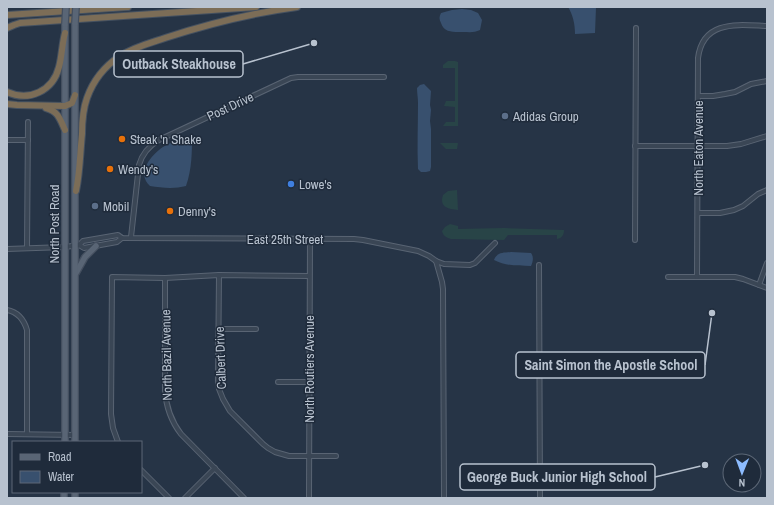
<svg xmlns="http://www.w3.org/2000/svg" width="774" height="505" viewBox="0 0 774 505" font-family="'Archivo Narrow',sans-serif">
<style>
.green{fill:#284447}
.water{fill:#38506e}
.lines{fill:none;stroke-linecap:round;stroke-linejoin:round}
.minor-casing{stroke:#596473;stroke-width:6}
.major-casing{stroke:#444f5f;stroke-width:8}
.highway-casing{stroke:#455160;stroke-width:8}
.minor{stroke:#3a4655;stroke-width:4}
.major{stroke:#596575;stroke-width:5.5}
.highway{stroke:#7c6d57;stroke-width:6}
.major-bridge-casing{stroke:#444f5f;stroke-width:8;stroke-linecap:butt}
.major-bridge{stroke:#596575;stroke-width:5.5}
.service-dot{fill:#5c6f8a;stroke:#1f2b3b;stroke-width:1.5}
.food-dot{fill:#e8710a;stroke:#1f2b3b;stroke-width:1.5}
.shop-dot{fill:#3f7fe0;stroke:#1f2b3b;stroke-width:1.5}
.labels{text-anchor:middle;stroke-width:3;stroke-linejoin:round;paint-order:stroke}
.street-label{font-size:13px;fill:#b8c2cf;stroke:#1f2b3b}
.poi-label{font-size:13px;fill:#b8c2cf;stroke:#1f2b3b;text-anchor:start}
.leader{fill:none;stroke:#b8c2cf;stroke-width:1.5}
.callout-dot{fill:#b8c2cf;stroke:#1f2b3b;stroke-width:1.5}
.callout{fill:#1f2b3b;stroke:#b8c2cf;stroke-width:1.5}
.callout-label{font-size:14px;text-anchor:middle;font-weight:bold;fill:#b8c2cf}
</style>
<rect width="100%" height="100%" fill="#263446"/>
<g class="green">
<polygon points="448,61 455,61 458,62 458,126 443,126 446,122 455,122 455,107 444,106 446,101 455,101 455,68 443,68 443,65"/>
<polygon points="440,143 458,143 457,149 446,149"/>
<path d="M457 190 458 210C448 209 439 207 443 195L448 191Z"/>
<path d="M450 224 458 226V229L504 228 564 230C564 235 562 238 557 239V235H508L504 240 451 239C447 238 443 236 442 231L445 227Z"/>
</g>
<g class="water">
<path d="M568 7H596L595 33 575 34C575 24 573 15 568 7Z"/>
<path d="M462 9 471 10 478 13 482 20 480 30C474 33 469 32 463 32 454 32 444 33 441 23 439 19 439 17 441 13L452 10Z"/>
<path d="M424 84 431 91 430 105 431 110 430 121 431 129V167L430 171 426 172H421L418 169C417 147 418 125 418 103 418 98 417 93 417 88L420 85Z"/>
<path d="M192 135C192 152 192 169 186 186 175 189 162 188 150 186 136 173 151 155 163 147 169 143 184 138 192 135Z"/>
<path d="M511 252 531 253C534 257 533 262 531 266 518 266 506 266 494 260 497 252 503 253 511 252Z"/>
</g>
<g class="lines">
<g class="minor-casing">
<g id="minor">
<polyline points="698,96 713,96 725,94 735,92 751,84 767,81"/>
<polyline points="7,140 28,140"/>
<polyline points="635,146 727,146 741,144 767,136"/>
<polyline points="698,213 720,213 734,210 743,206 758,194 767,190"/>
<path d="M131 237 139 165C142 154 149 146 159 140L291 78 298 77H384"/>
<polyline points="635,240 636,28"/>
<polyline points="79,245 84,248 117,242 122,238"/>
<polyline points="27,248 28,122"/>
<polyline points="7,249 65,247 79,245 83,241 118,235 122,238 354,239 363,240 418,251 429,256 436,261 444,264 470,265 475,263 495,243"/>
<polyline points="436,261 442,282 443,289 444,498"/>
<polyline points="539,265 540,498"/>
<polyline points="219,275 218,381 219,389 223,399 230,411 263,444 268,448 275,452 289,456 336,456"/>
<polyline points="668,277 735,277 743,279 767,288"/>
<path d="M697 277 698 58C703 19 739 25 767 26"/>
<path d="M165 278V390C166 407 171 421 181 434L244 498"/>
<polyline points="759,285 767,263"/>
<path d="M7 310C18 312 24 320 27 330V434"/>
<polyline points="219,329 256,329"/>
<polyline points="278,382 309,382"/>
<polyline points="7,434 75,435"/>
<polyline points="118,442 113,428 111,414 112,277 165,278 219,275 309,276"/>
<polyline points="141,470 169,498"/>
<polyline points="185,498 215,468"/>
<polyline points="309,498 310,239"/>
</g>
</g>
<g class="major-casing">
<g id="major">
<polyline points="76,273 85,257 96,246"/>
<polyline points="65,442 65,24"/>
<polyline points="75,442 75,23"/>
<polyline points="64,498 64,492"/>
<polyline points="75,498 75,492"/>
</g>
</g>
<g class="highway-casing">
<g id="highway">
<polyline points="7,15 128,7"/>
<polyline points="7,28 14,25 20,23 256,7"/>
<path d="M7 92C29 102 53 91 59 67 62 56 62 44 65 33"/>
<polyline points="7,104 17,105 65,106 72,103 75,95"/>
<path d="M46 108C58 111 60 119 65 130"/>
<path d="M76 191C80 172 80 153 82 134 82 122 83 109 87 98 93 81 105 66 120 56 134 47 150 43 165 38 208 24 252 13 297 7"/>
</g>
</g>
<use href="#minor" class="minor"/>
<use href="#major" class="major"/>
<use href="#highway" class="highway"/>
<g class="major-bridge-casing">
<g id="major-bridge">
<polyline points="75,23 76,7"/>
<polyline points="65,24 66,7"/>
</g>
</g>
<use href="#major-bridge" class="major-bridge"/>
</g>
<g class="service-dot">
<circle cx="505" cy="116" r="4"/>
<circle cx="95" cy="206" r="4"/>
</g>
<g class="food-dot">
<circle cx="122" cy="139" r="4"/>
<circle cx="110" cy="169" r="4"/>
<circle cx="170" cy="211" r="4"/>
</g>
<circle class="shop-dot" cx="291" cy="184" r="4"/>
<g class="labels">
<g class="street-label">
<text transform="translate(230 106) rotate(-25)" y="5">Post Drive</text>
<text transform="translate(698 148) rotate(-90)" y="5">North Eaton Avenue</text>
<text transform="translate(54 224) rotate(-90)" y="5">North Post Road</text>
<text x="285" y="244">East 25th Street</text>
<text transform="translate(166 355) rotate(-91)" y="5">North Bazil Avenue</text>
<text transform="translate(220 358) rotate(-92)" y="5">Calbert Drive</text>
<text transform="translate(309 369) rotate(-90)" y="5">North Routiers Avenue</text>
</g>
<g class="poi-label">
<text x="513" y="121">Adidas Group</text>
<text x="130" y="144">Steak 'n Shake</text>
<text x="118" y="174">Wendy's</text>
<text x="299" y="189">Lowe's</text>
<text x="103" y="211">Mobil</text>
<text x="178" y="216">Denny's</text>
</g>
</g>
<path class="leader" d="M314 43L243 64M712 313L705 365M705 465L655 477"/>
<g class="callout-dot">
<circle cx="314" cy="43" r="4"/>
<circle cx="712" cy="313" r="4"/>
<circle cx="705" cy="465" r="4"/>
</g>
<g class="callout">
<rect x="114" y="51" width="129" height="26" rx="4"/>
<rect x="516" y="352" width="189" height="26" rx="4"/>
<rect x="460" y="464" width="195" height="26" rx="4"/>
</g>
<g class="callout-label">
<text x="179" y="69">Outback Steakhouse</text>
<text x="611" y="370">Saint Simon the Apostle School</text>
<text x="557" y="482">George Buck Junior High School</text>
</g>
<rect width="774" height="505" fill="none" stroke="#b8c2cf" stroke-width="16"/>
<rect x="12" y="441" width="130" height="52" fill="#1f2b3b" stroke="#5c6776"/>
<rect x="20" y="454" width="20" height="6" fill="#596575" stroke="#5c6776"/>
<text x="48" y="461" font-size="12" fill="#b8c2cf">Road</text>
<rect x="20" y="471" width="20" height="12" fill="#38506e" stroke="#5c6776"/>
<text x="48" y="481" font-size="12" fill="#b8c2cf">Water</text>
<g transform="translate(742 473) rotate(181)"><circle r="19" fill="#1f2b3b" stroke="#5c6776"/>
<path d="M0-3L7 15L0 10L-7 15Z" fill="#8dbcff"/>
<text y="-6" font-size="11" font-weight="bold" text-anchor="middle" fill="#b8c2cf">N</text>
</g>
</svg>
